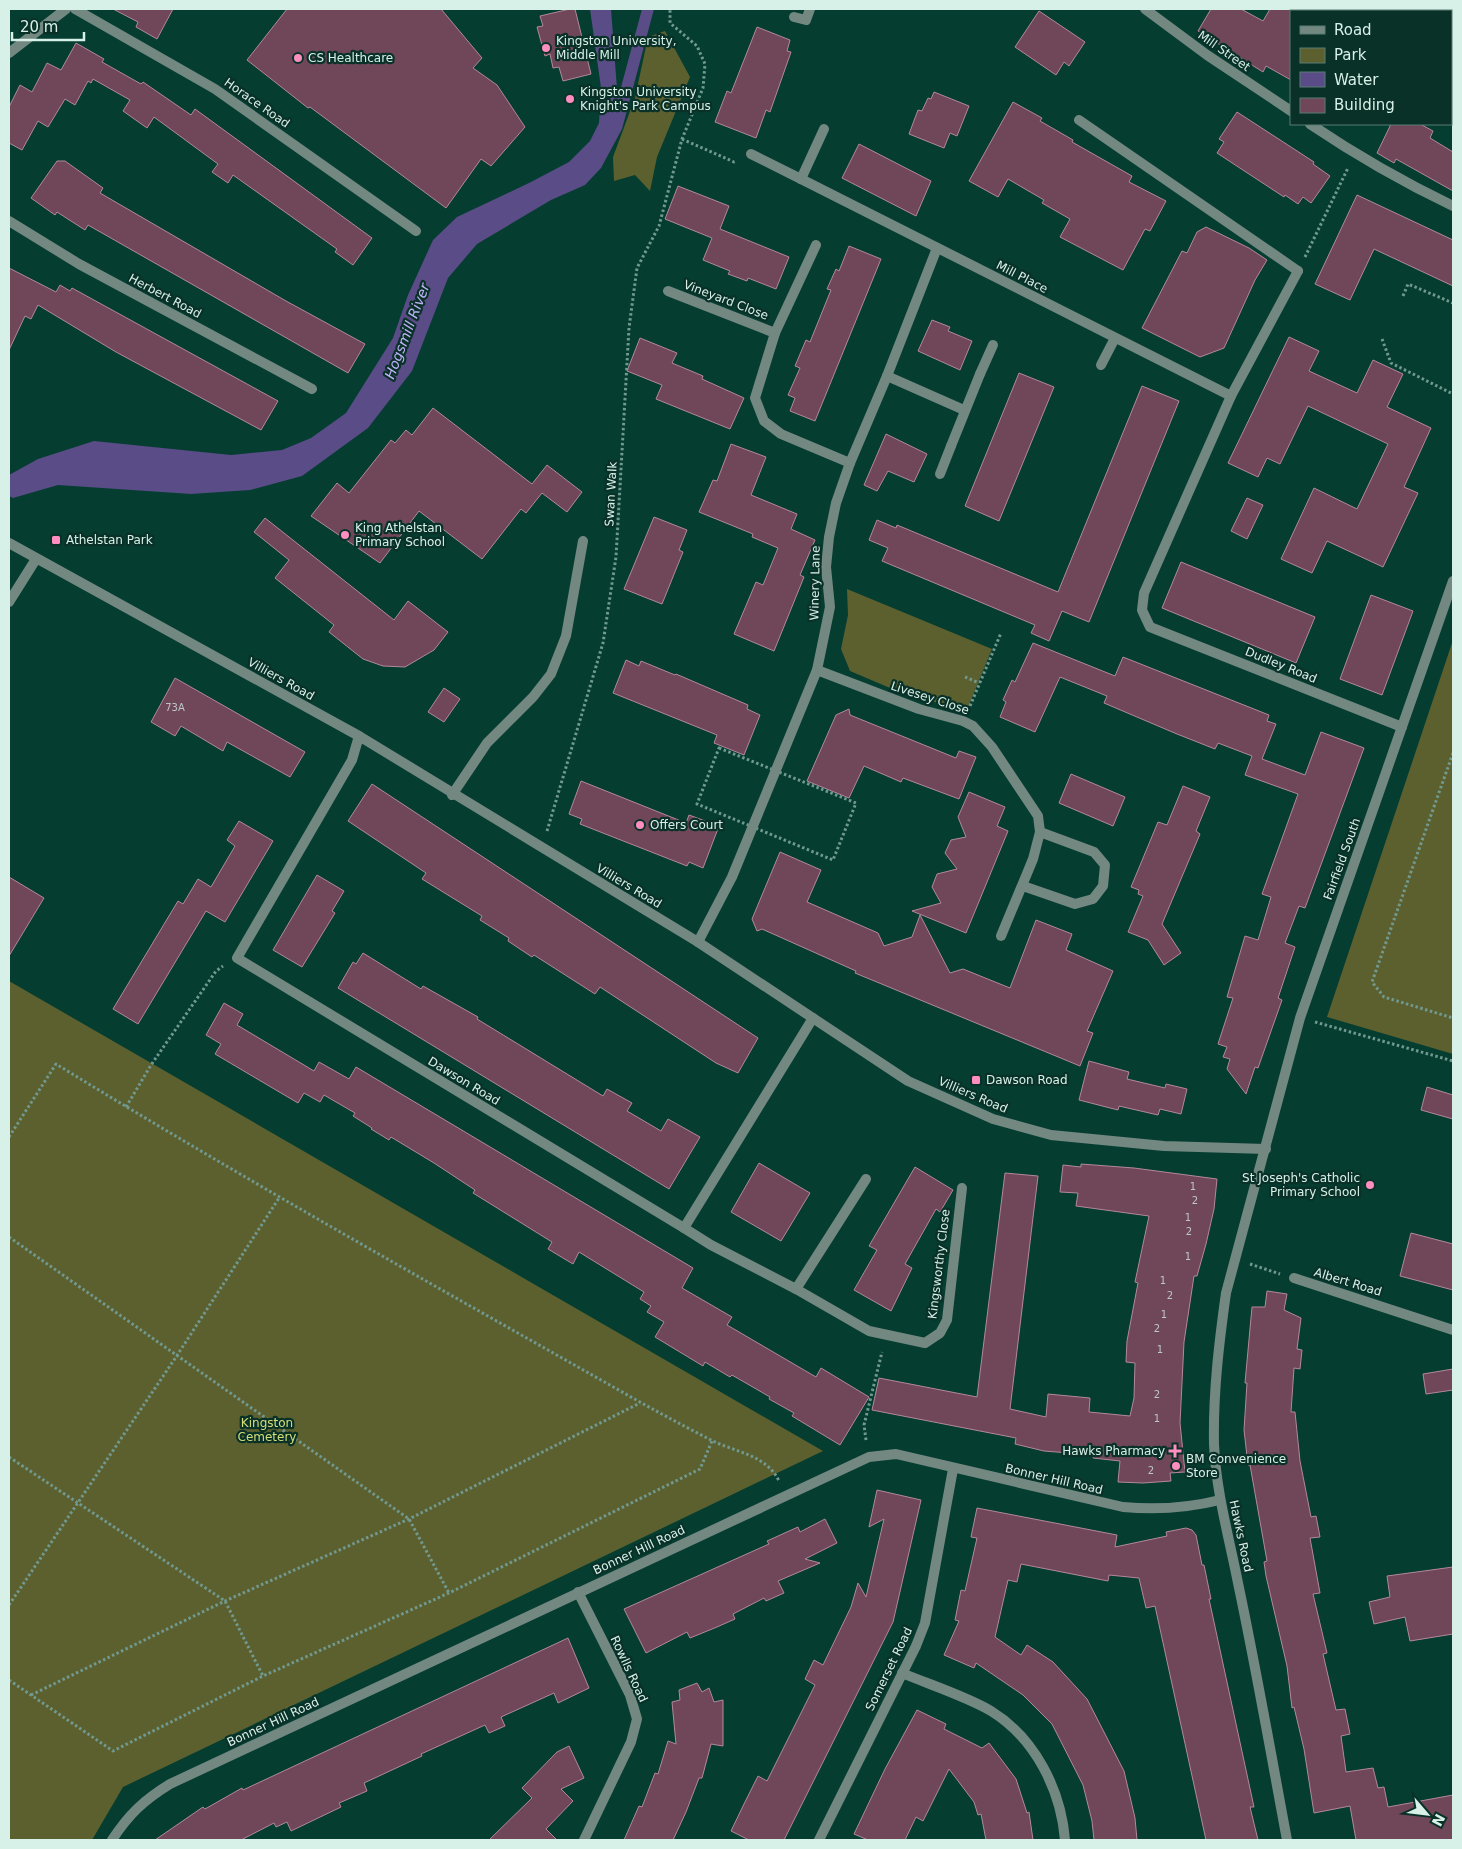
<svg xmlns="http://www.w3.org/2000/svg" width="1462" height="1849" viewBox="0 0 1462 1849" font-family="'DejaVu Sans',sans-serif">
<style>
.green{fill:#5c602f}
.water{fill:#5a4c87}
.building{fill:#6f4758;stroke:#b4889a}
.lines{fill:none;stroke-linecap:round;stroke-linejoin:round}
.path{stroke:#71998f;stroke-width:3;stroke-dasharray:2.5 2.5;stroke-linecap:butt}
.service{stroke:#738881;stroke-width:10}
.minor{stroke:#738881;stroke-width:10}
.tertiary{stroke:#738881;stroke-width:10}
.poi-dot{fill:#fd8ebf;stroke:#093128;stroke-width:2}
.labels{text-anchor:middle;stroke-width:4.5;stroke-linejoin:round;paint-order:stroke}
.number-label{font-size:10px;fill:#bdc6c4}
.poi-label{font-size:12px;fill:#d7f0e8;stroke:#093128;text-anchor:start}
.street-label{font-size:12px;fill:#d7f0e8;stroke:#093128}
.park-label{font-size:12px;fill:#d5de79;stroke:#093128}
.water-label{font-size:14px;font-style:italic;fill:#c0b2f9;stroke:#093128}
</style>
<rect width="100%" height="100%" fill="#053d31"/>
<g class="green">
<polygon points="665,31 690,77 657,157 650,191 635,175 614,181 613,157 635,98 648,37"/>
<polygon points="847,589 992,649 966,712 890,688 850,671 841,649 848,615"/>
<polygon points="1453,640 1453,1054 1327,1017"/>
<polygon points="9,981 823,1451 123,1787 92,1840 9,1840"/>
</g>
<polygon class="water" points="590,9 611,9 617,89 620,91 642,9 654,9 622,129 601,168 585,185 551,200 477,244 448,278 412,371 368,428 302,476 250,490 191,494 58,485 13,498 9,496 9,475 38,459 94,441 231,455 282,450 311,438 346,413 393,338 408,295 433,240 457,217 529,183 569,162 590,141 599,123 601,88"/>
<g class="building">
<polygon points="113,9 173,9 157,39 136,27 138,22"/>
<polygon points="287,9 441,9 482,58 473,68 497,85 525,127 491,166 481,159 446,208 310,107 308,108 247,60"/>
<polygon points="570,9 575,9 591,74 563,81 559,67 553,68 550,54 545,56 537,27 543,26 540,16"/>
<polygon points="1211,9 1241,9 1263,21 1270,9 1291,9 1291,80 1266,66 1263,72 1198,31"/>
<polygon points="1039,11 1085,42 1069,66 1064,62 1056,75 1015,47"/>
<polygon points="757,27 790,40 787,51 791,52 770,112 766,110 756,138 715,122 727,91 731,93"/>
<polygon points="76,43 104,59 102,62 141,84 143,82 191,115 195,109 372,238 353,265 335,252 337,249 233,175 228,183 212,172 218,164 154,117 147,128 123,111 130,100 93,79 91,83 88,81 75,105 65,99 48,127 38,121 22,150 9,143 9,107 20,85 32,92 47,63 61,70"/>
<polygon points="934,92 969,106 957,136 950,133 944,148 909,134 918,110 922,111 928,98 931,99"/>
<polygon points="1013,102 1042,118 1040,121 1073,140 1072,142 1132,176 1129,182 1166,201 1150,231 1145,229 1123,270 1060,237 1070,219 1042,203 1044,200 1008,179 998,197 969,181"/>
<polygon points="1237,112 1314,162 1313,164 1330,176 1311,203 1303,197 1298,204 1285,195 1284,197 1217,153 1224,142 1219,139"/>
<polygon points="1391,124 1420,124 1433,131 1430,138 1453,152 1453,191 1396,159 1394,163 1377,153"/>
<polygon points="859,144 931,181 916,216 842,178"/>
<polygon points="57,161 65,161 103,188 100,193 286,301 365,344 348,373 88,225 85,230 57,212 55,215 31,198"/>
<polygon points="678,186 729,206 720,229 789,257 776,289 748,278 747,281 728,274 730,271 703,260 712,238 665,219"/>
<polygon points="1357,195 1453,240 1453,286 1374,249 1350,300 1315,284"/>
<polygon points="1206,227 1249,248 1267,260 1255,280 1224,348 1200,357 1142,328 1182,251 1187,253 1197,232"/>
<polygon points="849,246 881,259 815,421 790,411 795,398 788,395 800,368 795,366 806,340 810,342 831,290 827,289 836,269 839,271"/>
<polygon points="9,268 56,292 60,285 70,291 72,288 278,401 261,430 116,352 38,305 31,319 25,316 9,350"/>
<polygon points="932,320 950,327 948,331 972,341 960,370 918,351"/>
<polygon points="1289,337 1319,351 1309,371 1357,393 1373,360 1403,374 1387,407 1431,428 1404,487 1418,493 1383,567 1327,541 1312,573 1281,559 1314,488 1357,509 1388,444 1308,406 1280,464 1267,458 1258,477 1228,463"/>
<polygon points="640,338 677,353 672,363 703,376 702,379 744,398 730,429 656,399 662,385 627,371"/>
<polygon points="1019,373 1054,387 999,521 965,506"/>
<polygon points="1142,386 1179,401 1089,622 1062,611 1049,641 1031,633 1035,625 882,561 888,548 869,540 877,520 896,528 897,525 1058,592"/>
<polygon points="433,408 532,484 547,465 582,492 567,512 542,493 526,513 521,509 482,559 419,511 380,563 311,516 337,483 349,493 391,440 395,443 406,430 412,435"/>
<polygon points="886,434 927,454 914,482 888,471 877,491 864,485"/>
<polygon points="731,444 766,457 751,495 797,514 791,529 815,540 800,575 804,577 774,651 734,634 756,582 763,585 778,548 752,537 753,534 699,512 713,480 717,481"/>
<polygon points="1247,498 1263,505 1247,539 1231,531"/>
<polygon points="654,517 687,530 679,550 683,552 662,604 624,589"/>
<polygon points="265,518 394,620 408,601 448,632 434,650 405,667 383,666 363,659 329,632 334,625 275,578 289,560 254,532"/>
<polygon points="1181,562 1315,617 1296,663 1162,608"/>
<polygon points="1371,595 1413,611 1382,695 1340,679"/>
<polygon points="1033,643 1115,676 1123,657 1269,715 1267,721 1276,724 1262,759 1305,775 1321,732 1364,748 1305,908 1299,906 1285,943 1295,947 1278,998 1282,1000 1258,1068 1255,1067 1246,1094 1227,1069 1230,1059 1223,1057 1227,1047 1218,1044 1233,998 1227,997 1245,936 1258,940 1271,897 1262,894 1298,794 1245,775 1252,756 1218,743 1215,749 1177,734 1104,703 1107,696 1060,677 1035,732 1000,717 1006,702 1003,700 1012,680 1015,682"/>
<polygon points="626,660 639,666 641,661 675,675 676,674 748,705 747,709 760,715 744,755 714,743 717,735 613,693"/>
<polygon points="175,678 305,752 290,777 227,742 223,751 181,726 175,736 151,722"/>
<polygon points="444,688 460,699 444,722 428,712"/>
<polygon points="849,709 850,715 956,758 959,751 976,757 959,799 903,778 901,782 864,766 849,798 807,781 836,715"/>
<polygon points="1071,774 1125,797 1113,826 1059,803"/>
<polygon points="581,781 686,823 689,815 719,826 703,868 689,862 687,866 580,824 582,819 569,814"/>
<polygon points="372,784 758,1038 738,1073 716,1063 600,987 595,994 534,955 532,957 508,941 509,938 480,920 482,916 422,879 426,873 348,821"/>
<polygon points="1183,786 1210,797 1196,831 1200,834 1162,924 1181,953 1164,965 1148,940 1128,932 1143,896 1138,894 1139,890 1131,887 1158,822 1167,825"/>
<polygon points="969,792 1005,807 997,826 1008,831 966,933 912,911 941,903 932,887 937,874 957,869 945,853 951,840 966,837 958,817"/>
<polygon points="239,821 273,841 225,922 206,911 138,1024 113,1009 178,901 183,904 198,879 211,887 235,846 227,840"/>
<polygon points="780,852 821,870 807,902 878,933 884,946 912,937 920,915 950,973 963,969 1010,988 1036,920 1072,934 1066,950 1113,971 1087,1031 1093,1033 1080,1066 855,973 856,971 762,929 757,931 752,919"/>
<polygon points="317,875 344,891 332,911 335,913 302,967 273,950"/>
<polygon points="9,877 44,898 9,956"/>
<polygon points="363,953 421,989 423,986 478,1017 477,1019 603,1096 607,1089 632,1103 627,1111 661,1131 668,1119 700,1137 669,1189 338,988 353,962 356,964"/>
<polygon points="224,1003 243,1014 237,1025 314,1071 319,1062 349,1079 356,1067 693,1268 682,1288 732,1317 727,1325 816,1377 821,1368 869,1397 840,1445 792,1416 794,1413 769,1399 770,1397 732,1375 730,1377 705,1362 703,1366 655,1337 664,1322 647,1312 651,1306 640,1299 644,1292 579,1252 573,1264 548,1249 552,1242 473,1193 475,1190 434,1163 391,1137 389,1140 371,1129 372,1128 353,1116 355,1113 324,1095 320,1102 304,1093 298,1103 215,1054 221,1044 206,1035"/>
<polygon points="1089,1061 1129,1072 1127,1079 1165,1088 1166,1084 1187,1089 1181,1114 1160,1109 1158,1115 1119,1106 1118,1110 1079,1100"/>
<polygon points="1427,1087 1453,1095 1453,1119 1421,1110"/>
<polygon points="759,1163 810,1193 781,1241 731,1212"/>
<polygon points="1081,1164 1134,1168 1217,1179 1214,1209 1206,1244 1197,1276 1194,1276 1184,1342 1180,1423 1185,1472 1170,1473 1171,1481 1143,1483 1118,1482 1120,1461 1093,1458 1094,1455 1044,1451 1015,1444 1016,1438 872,1410 879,1378 977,1397 1005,1173 1038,1176 1010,1409 1046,1417 1048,1394 1090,1398 1089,1412 1130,1416 1134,1398 1135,1363 1126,1362 1127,1341 1138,1283 1135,1282 1149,1216 1076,1206 1078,1193 1060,1192 1063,1165 1081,1167"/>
<polygon points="915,1167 953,1190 940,1212 936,1209 905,1264 912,1268 891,1311 854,1290 877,1250 869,1246"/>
<polygon points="1411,1233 1453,1244 1453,1290 1400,1276"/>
<polygon points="1267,1291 1287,1294 1284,1310 1301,1318 1297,1349 1302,1350 1300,1369 1294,1368 1291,1412 1295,1412 1300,1461 1311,1517 1316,1516 1320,1537 1310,1538 1320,1593 1313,1594 1327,1653 1323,1654 1336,1710 1345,1709 1350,1734 1341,1736 1346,1772 1373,1768 1378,1788 1384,1787 1388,1807 1453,1795 1453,1840 1356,1840 1350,1806 1314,1813 1304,1749 1294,1707 1292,1708 1287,1666 1266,1576 1264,1562 1267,1561 1250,1465 1248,1465 1244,1430 1247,1383 1245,1383 1252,1307 1265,1307"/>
<polygon points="1453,1369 1453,1390 1426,1394 1423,1374"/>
<polygon points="877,1490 921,1500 893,1622 784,1840 749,1840 731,1831 744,1804 758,1776 767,1781 815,1685 805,1679 814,1660 823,1665 851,1607 858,1583 866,1597 884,1519 869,1527"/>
<polygon points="977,1508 1117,1535 1115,1547 1167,1536 1166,1532 1186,1528 1192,1530 1196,1535 1202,1565 1204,1565 1211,1599 1209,1599 1254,1807 1250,1807 1258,1840 1206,1840 1155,1606 1146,1608 1139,1578 1109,1575 1108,1581 1021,1564 1017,1582 1008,1580 995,1637 1021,1655 1027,1645 1053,1662 1087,1699 1124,1771 1135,1818 1137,1840 1094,1840 1092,1821 1083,1785 1052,1724 1023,1695 976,1663 974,1668 944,1655 959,1621 955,1620 961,1590 965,1591 977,1538 971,1537"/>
<polygon points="825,1519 837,1543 805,1559 820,1563 778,1581 784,1593 766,1601 764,1598 733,1614 735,1619 717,1627 690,1638 687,1632 646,1653 624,1609 769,1544 767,1541 798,1527 800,1532"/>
<polygon points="1453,1567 1453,1634 1410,1641 1405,1617 1374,1624 1369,1602 1390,1597 1387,1576"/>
<polygon points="568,1638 589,1688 558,1703 554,1693 501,1717 505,1726 489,1733 485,1725 421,1754 422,1756 364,1783 367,1791 339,1803 341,1807 291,1831 287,1822 276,1827 274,1823 241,1840 155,1840 203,1807 205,1809 242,1788 243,1790"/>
<polygon points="697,1683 702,1692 709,1688 714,1702 723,1700 723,1746 711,1744 702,1778 699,1778 686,1812 673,1840 624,1840 639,1806 642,1807 655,1773 658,1774 668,1741 676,1744 672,1702 680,1700 679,1690"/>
<polygon points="917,1710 946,1724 944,1729 982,1748 989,1743 1016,1779 1027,1813 1029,1812 1033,1840 986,1840 981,1814 978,1815 974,1802 949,1769 923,1821 916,1817 905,1840 868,1840 854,1834 885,1769"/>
<polygon points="569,1746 584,1778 561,1789 573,1801 546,1829 557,1840 489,1840 532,1798 522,1788 557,1752"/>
</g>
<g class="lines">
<g class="path">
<polyline points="682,139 734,162 736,161"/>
<polyline points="1305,257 1348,168"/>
<polyline points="1403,296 1408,284 1453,303"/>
<polyline points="1382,339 1391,363 1453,394"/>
<polyline points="965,677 979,683"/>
<polyline points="970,706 1001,633"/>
<polygon points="719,748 856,803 833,860 697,804"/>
<polyline points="1453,753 1372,982 1384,997 1453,1018"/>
<polyline points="547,831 603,643 616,557 629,328 637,268 659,226 682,139 703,88 705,64 697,46 670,23 670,9"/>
<polyline points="1315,1022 1453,1061"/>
<polyline points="126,1107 151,1065 216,971 223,966"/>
<path d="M9 1137 56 1064C242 1178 433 1285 624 1393 652 1409 680 1424 709 1439 733 1452 766 1454 779 1481"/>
<polyline points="9,1237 409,1519 449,1593"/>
<polyline points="1250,1264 1280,1274"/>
<polyline points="866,1440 864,1425 882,1352"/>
<polyline points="9,1457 225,1601 263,1676"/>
<polyline points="9,1605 176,1357 279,1198"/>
<polyline points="9,1680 113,1751 263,1676 449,1593 700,1469 712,1441"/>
<polyline points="31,1695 225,1601 409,1519 640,1403"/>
</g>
<g class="service">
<polyline points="1079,120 1298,271"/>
<polyline points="980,374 993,345"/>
<polyline points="940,474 951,446"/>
<polyline points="452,795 487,743 533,697 551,674 566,636 583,541"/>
</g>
<g class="minor">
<polyline points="75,9 215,89 416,231"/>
<polyline points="1145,9 1207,55 1291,111"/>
<polyline points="794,17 806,20 810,9"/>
<polyline points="9,53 66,9"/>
<path d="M1310 124C1356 155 1403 182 1453 206"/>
<polyline points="824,129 801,179 1231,396"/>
<polyline points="751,154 801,179"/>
<polyline points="9,221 79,264 312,389"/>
<polyline points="816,245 775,333 755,398 764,421 781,434 850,463"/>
<polyline points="1298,271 1231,396 1144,593 1142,610 1150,627 1402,727"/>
<polyline points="668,291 775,333"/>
<polyline points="1101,365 1115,338"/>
<polyline points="887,376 964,410"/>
<polyline points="951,446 980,374"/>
<polyline points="9,602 36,559"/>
<polyline points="817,670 919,709 963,721 973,726 992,747 1038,816 1040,832 1033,859 1001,936"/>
<polyline points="359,736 352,760 237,958 684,1228 813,1018"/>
<polyline points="1023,886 1075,904 1093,899 1103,886 1105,865 1094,852 1040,832"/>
<polyline points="698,942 732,877 817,670 830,607 826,567 829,537 836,503 850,463 887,376 937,248"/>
<polyline points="684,1228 711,1245 796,1289 869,1331 925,1343 940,1333 947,1320 962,1188"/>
<polyline points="1294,1278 1453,1330"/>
<polyline points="796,1289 866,1179"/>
<polyline points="578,1592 630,1695 637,1719 631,1742 584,1840"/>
<path d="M902 1673C928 1684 968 1697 991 1711 1035 1738 1061 1790 1065 1840"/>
<path d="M112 1840C129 1814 144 1800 170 1784L869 1457 896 1454 1123 1507C1156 1510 1188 1508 1220 1500"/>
<polyline points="819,1840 916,1646 925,1623 953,1469"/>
</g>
<g class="tertiary">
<polyline points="9,543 359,736 698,942 908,1081 993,1119 1051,1135 1164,1146 1266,1149"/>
<path d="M1287 1840C1271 1754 1256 1668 1238 1583 1229 1537 1216 1492 1214 1444 1213 1393 1219 1343 1226 1293L1300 1018 1453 581"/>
</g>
</g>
<g class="poi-dot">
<circle cx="546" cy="48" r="5"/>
<circle cx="298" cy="58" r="5"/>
<circle cx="570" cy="99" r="5"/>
<circle cx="345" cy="535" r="5"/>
<rect x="51" y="535" width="10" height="10" rx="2.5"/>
<circle cx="640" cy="825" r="5"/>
<rect x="971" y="1075" width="10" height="10" rx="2.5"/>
<circle cx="1370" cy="1185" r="5"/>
<path d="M1172.5 1443.5h5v5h5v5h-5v5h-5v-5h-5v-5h5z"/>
<circle cx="1176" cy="1466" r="5"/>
</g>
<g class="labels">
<g class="number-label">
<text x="175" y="711">73A</text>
<text x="1193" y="1190">1</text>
<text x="1195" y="1204">2</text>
<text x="1188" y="1221">1</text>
<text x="1189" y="1235">2</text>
<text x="1188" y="1260">1</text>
<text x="1163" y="1284">1</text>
<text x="1170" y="1299">2</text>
<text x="1164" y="1318">1</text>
<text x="1157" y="1332">2</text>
<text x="1160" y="1353">1</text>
<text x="1157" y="1398">2</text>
<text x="1157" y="1422">1</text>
<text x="1151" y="1474">2</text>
</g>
<g class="poi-label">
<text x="556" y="45">Kingston University,<tspan x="556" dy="14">Middle Mill</tspan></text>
<text x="308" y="62">CS Healthcare</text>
<text x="580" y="96">Kingston University<tspan x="580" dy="14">Knight's Park Campus</tspan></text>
<text x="355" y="532">King Athelstan<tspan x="355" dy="14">Primary School</tspan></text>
<text x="66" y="544">Athelstan Park</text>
<text x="650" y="829">Offers Court</text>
<text x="986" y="1084">Dawson Road</text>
<text x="1360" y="1182" text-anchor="end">St Joseph's Catholic<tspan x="1360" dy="14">Primary School</tspan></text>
<text x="1165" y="1455" text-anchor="end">Hawks Pharmacy</text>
<text x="1186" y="1463">BM Convenience<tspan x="1186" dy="14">Store</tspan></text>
</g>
<g class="street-label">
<text transform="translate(1224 51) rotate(35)" y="4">Mill Street</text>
<text transform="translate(257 103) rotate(35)" y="4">Horace Road</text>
<text transform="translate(1022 277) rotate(27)" y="4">Mill Place</text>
<text transform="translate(165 296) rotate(28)" y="4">Herbert Road</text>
<text transform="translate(726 300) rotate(21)" y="4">Vineyard Close</text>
<text transform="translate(611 494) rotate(-87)" y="4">Swan Walk</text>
<text transform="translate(815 583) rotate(-89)" y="4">Winery Lane</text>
<text transform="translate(1281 665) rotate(22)" y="4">Dudley Road</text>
<text transform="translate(281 679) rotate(29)" y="4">Villiers Road</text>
<text transform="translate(930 698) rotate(18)" y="4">Livesey Close</text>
<text transform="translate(1342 859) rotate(-70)" y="4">Fairfield South</text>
<text transform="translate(629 886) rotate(31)" y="4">Villiers Road</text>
<text transform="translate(464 1081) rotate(31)" y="4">Dawson Road</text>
<text transform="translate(973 1095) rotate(23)" y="4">Villiers Road</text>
<text transform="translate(939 1264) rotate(-83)" y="4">Kingsworthy Close</text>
<text transform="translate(1348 1282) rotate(17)" y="4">Albert Road</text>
<text transform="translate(1054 1479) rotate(13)" y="4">Bonner Hill Road</text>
<text transform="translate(1241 1536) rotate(78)" y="4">Hawks Road</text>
<text transform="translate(639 1550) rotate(-25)" y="4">Bonner Hill Road</text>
<text transform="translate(629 1669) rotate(65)" y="4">Rowlls Road</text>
<text transform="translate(889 1669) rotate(-64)" y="4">Somerset Road</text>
<text transform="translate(273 1722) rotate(-25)" y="4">Bonner Hill Road</text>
</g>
<g class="park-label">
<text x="267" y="1427">Kingston<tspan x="267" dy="14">Cemetery</tspan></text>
</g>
<g class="water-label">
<text transform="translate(407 331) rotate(-69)" y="5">Hogsmill River</text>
</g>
</g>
<rect width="1462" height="1849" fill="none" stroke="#d7f0e8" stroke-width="20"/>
<rect x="1290" y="10" width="162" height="115" fill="#093128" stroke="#5b7d75"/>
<rect x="1300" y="26" width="25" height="8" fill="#738881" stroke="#5b7d75"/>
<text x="1334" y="35" font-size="15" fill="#d7f0e8">Road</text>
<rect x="1300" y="48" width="25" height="15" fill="#5c602f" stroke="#5b7d75"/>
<text x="1334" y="60" font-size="15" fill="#d7f0e8">Park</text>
<rect x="1300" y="72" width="25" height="15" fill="#5a4c87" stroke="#5b7d75"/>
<text x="1334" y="85" font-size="15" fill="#d7f0e8">Water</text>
<rect x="1300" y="98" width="25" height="15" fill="#6f4758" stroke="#5b7d75"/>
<text x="1334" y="110" font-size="15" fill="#d7f0e8">Building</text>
<g transform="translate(1427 1814) rotate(118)" stroke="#093128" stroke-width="4" paint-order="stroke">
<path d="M0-4L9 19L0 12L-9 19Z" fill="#d7f0e8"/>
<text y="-8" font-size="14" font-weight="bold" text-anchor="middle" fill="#d7f0e8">N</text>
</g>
<path d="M12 32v8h72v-8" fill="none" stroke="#d7f0e8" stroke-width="2.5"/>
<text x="20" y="32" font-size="15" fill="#d7f0e8" stroke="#093128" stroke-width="4" paint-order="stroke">20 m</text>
</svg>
